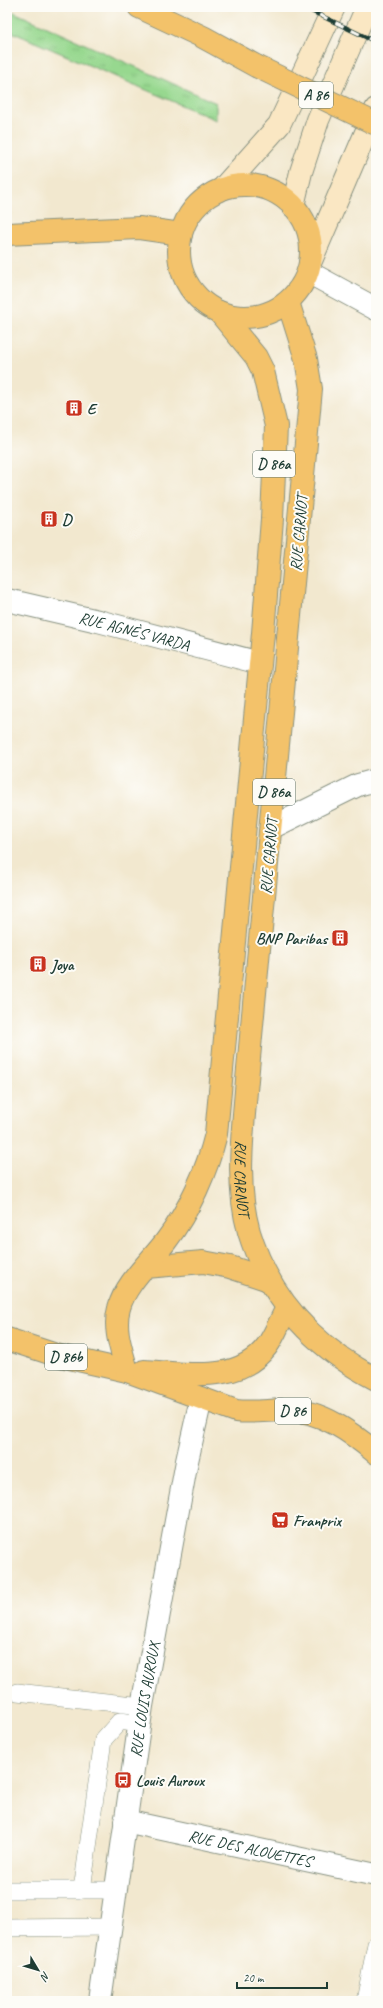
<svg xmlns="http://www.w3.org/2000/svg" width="383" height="2008" font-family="Caveat,sans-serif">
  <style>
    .grass { fill: url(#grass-tufts); stroke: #5b8a62 }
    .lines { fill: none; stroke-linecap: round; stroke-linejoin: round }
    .service-casing { stroke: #889282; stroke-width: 18 }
    .minor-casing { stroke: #889282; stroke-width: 24 }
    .tertiary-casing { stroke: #889282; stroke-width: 24 }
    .secondary-casing { stroke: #889282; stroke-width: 24 }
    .primary-casing { stroke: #889282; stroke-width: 24 }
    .motorway-casing { stroke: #889282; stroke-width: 24 }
    .service { stroke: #fff; stroke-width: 17 }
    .minor { stroke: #fff; stroke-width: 22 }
    .tertiary { stroke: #fff; stroke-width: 22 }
    .secondary { stroke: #fae7c3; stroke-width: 22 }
    .primary { stroke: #f3c26a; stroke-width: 22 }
    .motorway { stroke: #f3c26a; stroke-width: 22 }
    .rail-casing { stroke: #1f3d34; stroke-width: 4.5 }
    .rail { stroke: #fdfcf7; stroke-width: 3; stroke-dasharray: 9; stroke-linecap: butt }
    .motorway-bridge-casing { stroke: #889282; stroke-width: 24; stroke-linecap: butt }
    .motorway-bridge { stroke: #f3c26a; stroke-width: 22 }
    .labels { text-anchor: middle; stroke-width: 4; stroke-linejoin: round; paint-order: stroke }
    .shield { fill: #fdfcf7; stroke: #62766e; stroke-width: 1 }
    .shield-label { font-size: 15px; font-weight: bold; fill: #1f3d34 }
    .poi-label { font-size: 16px; font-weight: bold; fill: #1f3d34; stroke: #fdfcf7; text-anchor: start }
    .street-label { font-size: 16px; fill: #1f3d34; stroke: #fdfcf7 }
  </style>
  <defs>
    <pattern id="grass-tufts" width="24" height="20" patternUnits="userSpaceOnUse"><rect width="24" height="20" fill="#97d88f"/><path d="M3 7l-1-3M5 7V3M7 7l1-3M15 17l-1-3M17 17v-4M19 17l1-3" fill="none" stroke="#82ba7c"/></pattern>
  </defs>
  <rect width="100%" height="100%" fill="#fdfcf7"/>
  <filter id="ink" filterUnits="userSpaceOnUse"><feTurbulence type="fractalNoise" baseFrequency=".025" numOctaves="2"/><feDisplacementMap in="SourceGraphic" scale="8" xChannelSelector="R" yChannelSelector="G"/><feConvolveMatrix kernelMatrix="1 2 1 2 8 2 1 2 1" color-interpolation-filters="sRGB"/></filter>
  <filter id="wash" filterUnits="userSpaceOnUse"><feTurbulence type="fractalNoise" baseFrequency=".012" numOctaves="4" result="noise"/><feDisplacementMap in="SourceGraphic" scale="16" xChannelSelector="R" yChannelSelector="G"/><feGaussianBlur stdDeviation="0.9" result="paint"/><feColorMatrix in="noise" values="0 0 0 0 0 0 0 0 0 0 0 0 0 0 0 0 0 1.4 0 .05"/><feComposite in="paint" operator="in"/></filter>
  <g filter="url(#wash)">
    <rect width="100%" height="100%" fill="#f2e8cf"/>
    <path class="grass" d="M 7,9 L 216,103 L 216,120 L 7,30 Z"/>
  </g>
  <g filter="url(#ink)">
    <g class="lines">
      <g class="service-casing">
        <g id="service">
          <path d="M 17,1692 L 142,1706"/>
          <path d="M 7,1890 L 116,1890"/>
          <path d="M 82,1890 L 103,1740 L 120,1721 L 140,1724"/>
          <path d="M 7,1928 L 111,1927"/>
          <path d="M 365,2001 L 376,1944"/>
        </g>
      </g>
      <g class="minor-casing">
        <g id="minor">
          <path d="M 308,272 L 376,309"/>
          <path id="s1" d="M 7,600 L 98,621 L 260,663"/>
          <path d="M 271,828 L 358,785 L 376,780"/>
          <path id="s2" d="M 125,1821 L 376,1875"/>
        </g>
      </g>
      <g class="tertiary-casing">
        <g id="tertiary">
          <path id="s3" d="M 100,2001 L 142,1706 L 187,1461 L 201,1399"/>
        </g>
      </g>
      <g class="secondary-casing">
        <g id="secondary">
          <path d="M 222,189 L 279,125 L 334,7"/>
          <path d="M 293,206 L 301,172 L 318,120 L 367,7"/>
          <path d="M 310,263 L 376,109"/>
        </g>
      </g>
      <g class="primary-casing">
        <g id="primary">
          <circle cx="245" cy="251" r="66"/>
          <path d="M 7,234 L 139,228 L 181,234"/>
          <path id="s4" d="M 288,302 L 306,359 L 311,389 C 293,580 276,770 258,960 C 254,1004 250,1048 246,1091 C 242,1139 236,1186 249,1232 C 270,1300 314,1347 376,1379"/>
          <path d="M 146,1267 L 203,1262 L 230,1267 L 269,1280"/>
          <path d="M 7,1339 L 56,1355 L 127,1371 L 236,1411 C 253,1413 270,1410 288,1410 C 321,1410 352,1433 376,1453"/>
          <path d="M 127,1371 C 122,1351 113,1329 119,1308 C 125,1284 151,1261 166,1241 C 189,1211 207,1171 216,1134 L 263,633 L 272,519 L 276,426 L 263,371 L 256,357 L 219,312"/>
          <path d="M 144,1371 C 186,1373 238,1385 267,1346 C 275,1335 280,1320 287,1308"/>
        </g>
      </g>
      <g class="motorway-casing">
        <path id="motorway" d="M 139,7 L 203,37 L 256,66"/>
      </g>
      <use href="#service" class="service"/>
      <use href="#minor" class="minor"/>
      <use href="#tertiary" class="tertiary"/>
      <use href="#secondary" class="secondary"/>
      <use href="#primary" class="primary"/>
      <use href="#motorway" class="motorway"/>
      <g class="rail-casing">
        <g id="rail">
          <path d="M 303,7 L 376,42"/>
          <path d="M 373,7 L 376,8"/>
        </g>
      </g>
      <use href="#rail" class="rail"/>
      <g class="motorway-bridge-casing">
        <path id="motorway-bridge" d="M 256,66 L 376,124"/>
      </g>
      <use href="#motorway-bridge" class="motorway-bridge"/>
    </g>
  </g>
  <defs>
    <g id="building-square" transform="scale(0.9)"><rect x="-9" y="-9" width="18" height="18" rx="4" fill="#c8321e" stroke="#fdfcf7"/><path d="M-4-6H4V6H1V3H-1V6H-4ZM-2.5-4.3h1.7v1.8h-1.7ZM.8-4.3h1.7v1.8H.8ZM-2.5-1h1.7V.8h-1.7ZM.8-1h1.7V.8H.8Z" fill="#fff"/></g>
    <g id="supermarket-square" transform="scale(0.9)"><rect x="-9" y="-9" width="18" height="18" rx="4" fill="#c8321e" stroke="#fdfcf7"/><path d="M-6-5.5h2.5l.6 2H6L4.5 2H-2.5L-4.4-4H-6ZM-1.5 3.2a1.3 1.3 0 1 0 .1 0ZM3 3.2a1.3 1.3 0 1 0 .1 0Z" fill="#fff"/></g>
    <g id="bus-square" transform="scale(0.9)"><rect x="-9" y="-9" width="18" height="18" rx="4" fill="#c8321e" stroke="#fdfcf7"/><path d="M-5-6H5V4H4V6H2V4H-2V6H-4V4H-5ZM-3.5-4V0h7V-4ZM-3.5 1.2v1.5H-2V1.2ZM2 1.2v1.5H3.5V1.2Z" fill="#fff"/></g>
  </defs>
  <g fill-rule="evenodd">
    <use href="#building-square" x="74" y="408"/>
    <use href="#building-square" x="49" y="519"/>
    <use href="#building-square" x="340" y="938"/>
    <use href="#building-square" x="38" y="964"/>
    <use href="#supermarket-square" x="280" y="1520"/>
    <use href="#bus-square" x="123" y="1780"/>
  </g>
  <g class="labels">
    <g class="shield">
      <rect x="299" y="82" width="34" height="26" rx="3"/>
      <rect x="253" y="451" width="42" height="26" rx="3"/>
      <rect x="253" y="779" width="42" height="26" rx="3"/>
      <rect x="45" y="1344" width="42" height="26" rx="3"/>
      <rect x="275" y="1398" width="36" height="26" rx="3"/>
    </g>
    <g class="shield-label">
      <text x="316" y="100">A 86</text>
      <text x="274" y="469">D 86a</text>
      <text x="274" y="797">D 86a</text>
      <text x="66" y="1362">D 86b</text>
      <text x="293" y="1416">D 86</text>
    </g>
    <g class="poi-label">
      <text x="87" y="414">E</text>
      <text x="62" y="525">D</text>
      <text x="327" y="944" text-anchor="end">BNP Paribas</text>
      <text x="51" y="970">Joya</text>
      <text x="293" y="1526">Franprix</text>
      <text x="136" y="1786">Louis Auroux</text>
    </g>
    <g class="street-label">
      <text transform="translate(298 533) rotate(-85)" y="6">RUE CARNOT</text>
      <text dy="6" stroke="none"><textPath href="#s1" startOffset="131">RUE AGNÈS VARDA</textPath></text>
      <text transform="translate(268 856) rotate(-85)" y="6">RUE CARNOT</text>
      <text dy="6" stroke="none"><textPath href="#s4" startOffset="883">RUE CARNOT</textPath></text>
      <text dy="6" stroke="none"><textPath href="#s3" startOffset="305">RUE LOUIS AUROUX</textPath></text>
      <text dy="6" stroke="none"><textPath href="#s2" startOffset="128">RUE DES ALOUETTES</textPath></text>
    </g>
  </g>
  <rect width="383" height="2008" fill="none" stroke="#fdfcf7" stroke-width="24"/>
  <g transform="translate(38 1970) rotate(128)" stroke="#fdfcf7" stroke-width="3" paint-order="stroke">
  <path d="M0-3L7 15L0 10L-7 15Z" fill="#1f3d34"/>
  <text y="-6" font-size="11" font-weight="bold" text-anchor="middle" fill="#1f3d34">N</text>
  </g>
  <path d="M237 1982v6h90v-6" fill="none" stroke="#1f3d34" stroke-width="2"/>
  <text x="243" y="1982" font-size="12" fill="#1f3d34" stroke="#fdfcf7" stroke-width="3" paint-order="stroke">20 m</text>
</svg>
